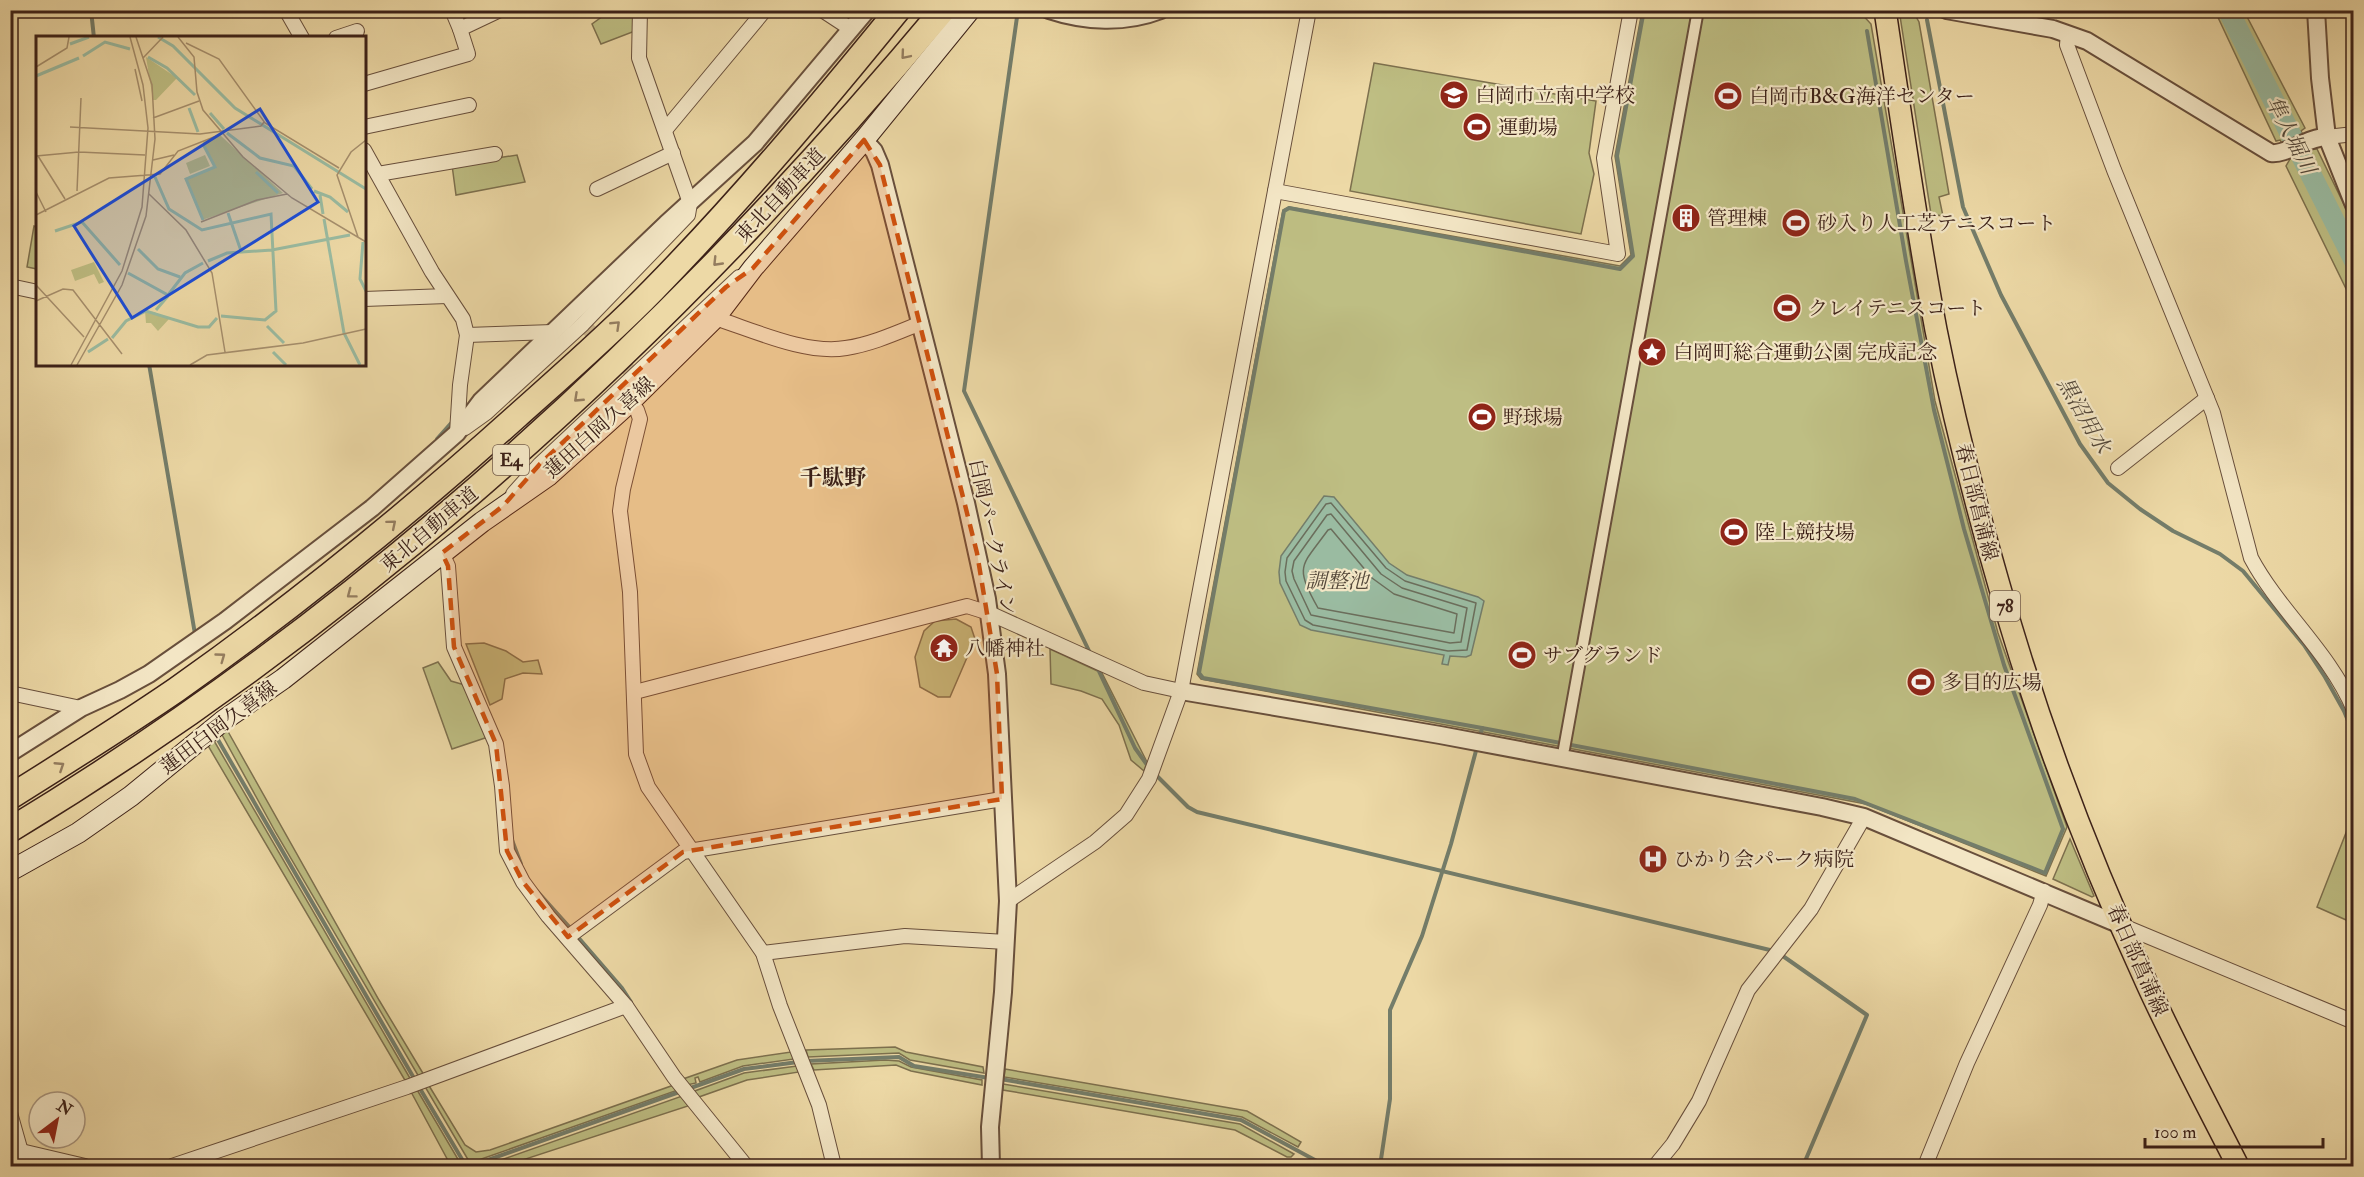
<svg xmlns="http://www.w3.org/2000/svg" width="2364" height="1177" font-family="'IM FELL Double Pica','Noto Serif JP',serif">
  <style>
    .green { fill: #bebe83; stroke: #7d704e; stroke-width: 1.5 }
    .water { fill: #9abba1; stroke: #747d6a; stroke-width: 1.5 }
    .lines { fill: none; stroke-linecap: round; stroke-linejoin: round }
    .shore { stroke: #6b6e5c; stroke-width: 1.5 }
    .stream { stroke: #747d6a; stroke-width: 4 }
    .river { stroke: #9abba1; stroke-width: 21 }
    .minor-tunnel { stroke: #cab48a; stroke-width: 14; stroke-dasharray: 14 7; stroke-linecap: butt }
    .pedestrian-casing { stroke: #684f3c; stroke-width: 14 }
    .minor-casing { stroke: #684f3c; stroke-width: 16 }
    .tertiary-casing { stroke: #684f3c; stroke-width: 20 }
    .secondary-casing { stroke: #3c2118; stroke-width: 22 }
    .primary-casing { stroke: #3c2118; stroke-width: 24 }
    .motorway-casing { stroke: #3c2118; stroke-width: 27 }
    .pedestrian { stroke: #f3e6c5; stroke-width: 10 }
    .minor { stroke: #f3e6c5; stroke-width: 14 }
    .tertiary { stroke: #f3e6c5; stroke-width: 16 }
    .secondary { stroke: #f3e6c5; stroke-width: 20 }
    .primary { stroke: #edd9a6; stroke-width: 21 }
    .motorway { stroke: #edd9a6; stroke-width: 24 }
    .oneway { stroke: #947d5f }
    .marked { fill: #ce510e; fill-opacity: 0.2; stroke: #ce510e; stroke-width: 4.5; stroke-dasharray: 12 8; stroke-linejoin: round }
    .labels { text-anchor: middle; stroke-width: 4.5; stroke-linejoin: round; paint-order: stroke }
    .shield { fill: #f3e6c5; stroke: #735c4c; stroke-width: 1.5 }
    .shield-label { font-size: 18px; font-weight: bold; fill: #3c2118 }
    .poi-label { font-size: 20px; fill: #3c2118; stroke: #f3e6c5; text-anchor: start }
    .street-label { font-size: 20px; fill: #3c2118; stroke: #f3e6c5 }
    .water-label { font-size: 21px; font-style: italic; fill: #54483a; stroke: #f3e6c5 }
    .quarter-label { font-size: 22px; font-weight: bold; fill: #3c2118; stroke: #f3e6c5 }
    .inset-river { fill: none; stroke: #9abba1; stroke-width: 3 }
    .inset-road { fill: none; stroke: #a68f6d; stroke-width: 1.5 }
    .view { fill: #1d4ed8; fill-opacity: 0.15; stroke: #1d4ed8; stroke-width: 3 }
    .inset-edge { fill: none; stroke: #3c2118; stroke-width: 3 }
  </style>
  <rect width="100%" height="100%" fill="#edd9a6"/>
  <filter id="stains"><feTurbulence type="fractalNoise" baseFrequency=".00333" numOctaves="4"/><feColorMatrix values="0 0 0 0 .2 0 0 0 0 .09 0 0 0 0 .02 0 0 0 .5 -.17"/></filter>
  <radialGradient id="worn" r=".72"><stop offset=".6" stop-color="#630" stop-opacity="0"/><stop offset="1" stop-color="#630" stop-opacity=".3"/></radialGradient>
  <g class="green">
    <path d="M 1858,10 L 1871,24 L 1935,401 L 1998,633 L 2067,827 L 2046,876 L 1866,804 L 1201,679 L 1197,674 L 1283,210 L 1289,207 L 1620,266 L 1631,255 L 1615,156 L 1642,11 Z"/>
    <path d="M 610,11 L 624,11 L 635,14 L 635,31 L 601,44 L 592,24 Z"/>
    <path d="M 2215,11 L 2222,11 L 2296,157 L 2353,279 L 2353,303 L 2286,166 L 2290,159 L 2280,140 L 2276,141 Z"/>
    <path d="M 2236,11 L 2244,11 L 2305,128 L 2301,131 L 2311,149 L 2317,149 L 2353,223 L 2353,246 Z"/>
    <path d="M 1905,14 L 1915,15 L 1919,22 L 1949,194 L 1939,197 L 1943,216 L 1931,214 L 1900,16 Z"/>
    <path d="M 1374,63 L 1596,101 L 1589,153 L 1594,174 L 1581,234 L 1350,191 Z"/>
    <path d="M 517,155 L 525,182 L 456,195 L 452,165 Z"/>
    <path d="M 34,226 L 37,227 L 37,269 L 27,267 Z"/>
    <path d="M 956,619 L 971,627 L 975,639 L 950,697 L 938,697 L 920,687 L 915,657 L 924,631 L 935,621 Z"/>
    <path d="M 484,643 L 506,651 L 523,662 L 538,660 L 542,674 L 523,673 L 505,679 L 502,699 L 490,705 L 466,644 Z"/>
    <path d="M 1050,649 L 1102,673 L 1147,762 L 1144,771 L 1131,760 L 1119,725 L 1102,699 L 1081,691 L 1051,684 Z"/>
    <path d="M 438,662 L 451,681 L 465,685 L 488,737 L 452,749 L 423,668 Z"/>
    <path d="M 226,728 L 379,1000 L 424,1075 L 419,1077 L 276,833 L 221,733 Z"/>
    <path d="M 213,739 L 411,1080 L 406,1082 L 207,744 Z"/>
    <path d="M 2351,820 L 2354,821 L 2353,923 L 2317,907 Z"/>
    <path d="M 2070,839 L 2094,896 L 2092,897 L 2053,879 Z"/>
    <path d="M 895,1047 L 906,1052 L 983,1067 L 984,1073 L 910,1060 L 899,1053 L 808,1057 L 806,1050 Z"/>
    <path d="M 791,1052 L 794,1059 L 743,1066 L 700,1082 L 698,1077 L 695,1078 L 696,1083 L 687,1085 L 683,1079 L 737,1060 Z"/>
    <path d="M 885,1060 L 899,1061 L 911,1067 L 982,1080 L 982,1085 L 911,1071 L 896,1065 L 814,1070 L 811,1064 Z"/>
    <path d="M 797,1066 L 799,1072 L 747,1080 L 696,1098 L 692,1092 L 744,1073 Z"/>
    <path d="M 1005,1069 L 1247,1111 L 1301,1142 L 1298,1147 L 1242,1117 L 1004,1077 Z"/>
    <path d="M 428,1084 L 465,1145 L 476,1152 L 490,1150 L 674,1085 L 678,1090 L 470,1163 L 424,1085 Z"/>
    <path d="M 1003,1084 L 1240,1124 L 1294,1154 L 1291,1157 L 1287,1157 L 1235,1130 L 1003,1090 Z"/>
    <path d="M 416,1088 L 462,1166 L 451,1166 L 410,1090 Z"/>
    <path d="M 682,1096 L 691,1105 L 504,1166 L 484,1166 Z"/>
  </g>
  <path class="water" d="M 1324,496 L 1334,497 L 1389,563 L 1407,575 L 1478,597 L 1484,601 L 1471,655 L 1466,657 L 1450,656 L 1448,665 L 1442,664 L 1444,655 L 1311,630 L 1300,625 L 1280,583 L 1279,572 L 1281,556 Z"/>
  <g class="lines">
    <g class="shore">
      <path d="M 1331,503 L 1386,568 L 1405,581 L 1476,603 L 1467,650 L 1448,651 L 1313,625 L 1305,620 L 1286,581 L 1285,572 L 1287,558 L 1326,504 Z"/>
      <path d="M 1331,514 L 1381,574 L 1402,588 L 1467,608 L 1461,642 L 1450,643 L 1311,615 L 1294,579 L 1292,571 L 1294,561 L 1327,515 Z"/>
      <path d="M 1331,529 L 1372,578 L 1394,594 L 1457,614 L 1454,633 L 1318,608 C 1294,565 1301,567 1328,530 Z"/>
    </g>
    <g class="stream">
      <path d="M 91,10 L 94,38"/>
      <path d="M 1018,10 L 964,391 L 1091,655"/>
      <path d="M 1927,20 L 1963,207 L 2001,295 L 2080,444 L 2108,483 L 2140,509 L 2173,531 L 2220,554 L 2243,571 L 2304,645 L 2325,677 L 2344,711 L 2354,735"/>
      <path d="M 149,364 L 195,634"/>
      <path d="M 437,439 L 453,421"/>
      <path d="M 1097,667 L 1135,748 L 1150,769"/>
      <path d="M 1482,728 L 1855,799 L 2045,873 L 2063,829 L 2004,665 L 1964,529 L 1934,410 L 1906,261 L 1867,31"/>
      <path d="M 1480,737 L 1482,728 L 1203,678 L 1199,673 L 1284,211 L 1289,208 L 1620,269 L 1633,256 L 1617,156 L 1644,10"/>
      <path d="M 217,738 L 415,1080"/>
      <path d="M 1155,774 L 1188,807 L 1197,812 L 1774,951"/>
      <path d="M 512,840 L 521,864"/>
      <path d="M 537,891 L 572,930"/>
      <path d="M 577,936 L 622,988 L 631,1002"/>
      <path d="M 1780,954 L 1867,1015 L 1803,1166"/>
      <path d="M 806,1061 L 899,1057 L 914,1066 L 989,1078"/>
      <path d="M 1000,1079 L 1241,1120 L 1326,1166"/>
      <path d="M 419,1087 L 466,1166"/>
      <path d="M 471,1166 L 744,1069 L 798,1062"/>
      <path d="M 1380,1166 L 1390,1099 L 1390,1010 L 1422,936 L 1451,844 L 1477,747"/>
    </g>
    <path class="river" d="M 2228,10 L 2354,260"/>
    <path class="minor-tunnel" d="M 583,324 L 635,376"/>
    <g class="pedestrian-casing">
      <path id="pedestrian" d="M 1564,749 L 1698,10"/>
    </g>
    <g class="minor-casing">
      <g id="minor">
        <path d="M 286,10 L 302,38"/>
        <path d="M 452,10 L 460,29"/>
        <path d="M 822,10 L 851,29"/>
        <path d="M 2068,34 L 2067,45 L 2114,170 L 2213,413 L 2251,558 C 2280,612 2329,651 2354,710"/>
        <path d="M 336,38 L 357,31"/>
        <path d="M 364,84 L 468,54 L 460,29 L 500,10"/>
        <path d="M 364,127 L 469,105"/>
        <path d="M 666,129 L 765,10"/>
        <path d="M 2327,137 L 2354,134"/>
        <path d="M 364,150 L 432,272 L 463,319 L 467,335 L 460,385 L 457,433"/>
        <path d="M 378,174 L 495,154"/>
        <path d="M 597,189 L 673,153"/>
        <path d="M 1275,191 L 1618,254 L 1604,158 L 1631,10"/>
        <path d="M 10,286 L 38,292"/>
        <path d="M 364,299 L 447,296"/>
        <path d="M 715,318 C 753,330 806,355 846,348 C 872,344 896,333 921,323"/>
        <path d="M 467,335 L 553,332"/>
        <path d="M 629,403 L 637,410 L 640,419 L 623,489 L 620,511 L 630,592 L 636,754 L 648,787 L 763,953 L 780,1006 L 819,1105 L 834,1166"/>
        <path d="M 465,428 L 486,413 L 583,324 L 688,215 L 690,203 L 639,58 L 640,10"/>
        <path d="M 2118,468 L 2207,398"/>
        <path d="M 513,494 L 540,464 L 739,277"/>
        <path d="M 442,553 L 448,566 L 454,647 L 496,744 L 502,786 L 507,851 L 523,882 L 548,916 L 626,1006 L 674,1077 L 746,1166"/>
        <path d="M 635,692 L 967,606 L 989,613 L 1144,683 L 1181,691"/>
        <path d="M 10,693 L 81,708"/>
        <path d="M 1008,901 L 1095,842 L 1126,815 L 1149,779 L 1181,691 L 1309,10"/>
        <path d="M 2123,926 L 2354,1022"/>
        <path d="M 568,937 L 683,852 L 1002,799"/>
        <path d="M 763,953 L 905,936 L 1006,942"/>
        <path d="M 10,1113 L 25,1166"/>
        <path d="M 21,1151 L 85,1166"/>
        <path d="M 172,1166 L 407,1087 L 626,1006"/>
        <path d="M 1655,1166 L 1673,1144 L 1699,1101 L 1748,990 L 1811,909 L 1864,817"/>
        <path d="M 1925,1166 L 1967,1063 L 2040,905 L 2044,891"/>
      </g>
    </g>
    <g class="tertiary-casing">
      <g id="tertiary">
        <path d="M 1049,10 C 1085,22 1125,24 1161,10"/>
        <path d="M 1946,10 L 2053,29 L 2087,41 L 2271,153 C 2287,155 2307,137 2327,137"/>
        <path d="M 2316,10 L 2320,78 L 2327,137 L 2354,205"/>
        <path d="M 864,140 L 874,151 L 880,165 L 966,503 L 987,599 L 997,674 L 1008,901 L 1003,992 L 990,1127 L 991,1166"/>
        <path d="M 1181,691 L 1440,735 L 1822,807 L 1864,817 L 2123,926"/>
        <path d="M 10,753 L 81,708 L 120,690 L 149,674 L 225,621 L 372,508 L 457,433 L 481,401 L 666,224 L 755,143 L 867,10"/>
      </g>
    </g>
    <g class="secondary-casing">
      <path id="secondary" d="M 10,871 L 78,833 L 131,796 L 224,720 L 283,679 L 482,522 L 548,476 L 629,403 L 715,318 L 753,268 L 864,140 L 970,10"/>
    </g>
    <g class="primary-casing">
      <path id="primary" d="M 1885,10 C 1901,117 1916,224 1936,330 C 1953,416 1975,502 1999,585 C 2037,721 2089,858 2148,986 C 2176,1047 2208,1107 2238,1166"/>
    </g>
    <g class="motorway-casing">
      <g id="motorway">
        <path d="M 10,797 C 66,762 122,727 176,690 C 295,606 409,513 517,416 C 563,375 610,334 653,290 C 740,201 819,107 898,10"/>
        <path d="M 10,830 C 367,614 676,330 943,10"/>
      </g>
    </g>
    <use href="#pedestrian" class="pedestrian"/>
    <use href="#minor" class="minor"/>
    <use href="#tertiary" class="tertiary"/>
    <use href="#secondary" class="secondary"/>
    <use href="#primary" class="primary"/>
    <use href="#motorway" class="motorway"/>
  </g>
  <defs><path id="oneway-chevron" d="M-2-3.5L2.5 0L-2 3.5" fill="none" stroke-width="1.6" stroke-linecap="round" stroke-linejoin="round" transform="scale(1.5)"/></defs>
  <g class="oneway">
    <use href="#oneway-chevron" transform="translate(905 55) rotate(130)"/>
    <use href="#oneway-chevron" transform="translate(717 262) rotate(134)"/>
    <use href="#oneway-chevron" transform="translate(616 325) rotate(-44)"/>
    <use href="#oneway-chevron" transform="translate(578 398) rotate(137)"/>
    <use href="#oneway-chevron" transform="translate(392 524) rotate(-40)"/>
    <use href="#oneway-chevron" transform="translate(351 594) rotate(143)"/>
    <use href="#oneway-chevron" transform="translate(221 657) rotate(-36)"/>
    <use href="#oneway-chevron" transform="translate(60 766) rotate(-33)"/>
  </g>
  <path class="marked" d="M 864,140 L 880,165 L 977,553 L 997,674 L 1002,799 L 683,852 L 568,937 L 523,882 L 507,851 L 496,744 L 454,647 L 448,566 L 442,553 L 503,506 L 540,464 L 726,287 L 753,268 Z"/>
  <defs>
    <g id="school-disc" transform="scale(1.5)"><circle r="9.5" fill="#8f2418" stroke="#f3e6c5"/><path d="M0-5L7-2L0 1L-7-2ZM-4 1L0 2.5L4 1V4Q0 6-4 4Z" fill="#fff"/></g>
    <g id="stadium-disc" transform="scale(1.5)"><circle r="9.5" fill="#8f2418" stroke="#f3e6c5"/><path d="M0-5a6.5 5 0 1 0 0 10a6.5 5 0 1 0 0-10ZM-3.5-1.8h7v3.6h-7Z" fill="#fff"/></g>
    <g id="building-disc" transform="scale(1.5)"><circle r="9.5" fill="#8f2418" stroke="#f3e6c5"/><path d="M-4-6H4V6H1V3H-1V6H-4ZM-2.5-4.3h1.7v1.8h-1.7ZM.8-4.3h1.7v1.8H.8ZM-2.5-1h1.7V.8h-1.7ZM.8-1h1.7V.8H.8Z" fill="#fff"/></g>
    <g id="sight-disc" transform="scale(1.5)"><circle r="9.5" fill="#8f2418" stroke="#f3e6c5"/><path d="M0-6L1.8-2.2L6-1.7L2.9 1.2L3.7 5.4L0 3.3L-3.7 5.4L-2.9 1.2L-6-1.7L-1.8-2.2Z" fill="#fff"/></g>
    <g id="temple-disc" transform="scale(1.5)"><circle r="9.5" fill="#8f2418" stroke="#f3e6c5"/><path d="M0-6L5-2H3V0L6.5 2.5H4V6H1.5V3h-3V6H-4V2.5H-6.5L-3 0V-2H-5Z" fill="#fff"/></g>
    <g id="hospital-disc" transform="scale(1.5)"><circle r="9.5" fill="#8f2418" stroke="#f3e6c5"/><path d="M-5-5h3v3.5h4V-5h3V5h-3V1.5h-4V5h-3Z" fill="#fff"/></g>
  </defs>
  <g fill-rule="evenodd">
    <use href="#school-disc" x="1454" y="95"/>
    <use href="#stadium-disc" x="1728" y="96"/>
    <use href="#stadium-disc" x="1477" y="127"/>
    <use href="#building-disc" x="1686" y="218"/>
    <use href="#stadium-disc" x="1796" y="223"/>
    <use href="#stadium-disc" x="1787" y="308"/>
    <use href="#sight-disc" x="1652" y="352"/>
    <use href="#stadium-disc" x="1482" y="417"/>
    <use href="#stadium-disc" x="1734" y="532"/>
    <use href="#temple-disc" x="944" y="648"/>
    <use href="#stadium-disc" x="1522" y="655"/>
    <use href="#stadium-disc" x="1921" y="682"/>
    <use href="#hospital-disc" x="1653" y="859"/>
  </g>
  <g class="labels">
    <g class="shield">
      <rect x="493" y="445" width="36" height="30" rx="4.5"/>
      <rect x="1990" y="591" width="30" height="30" rx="4.5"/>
    </g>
    <g class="shield-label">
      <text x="511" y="466">E4</text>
      <text x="2005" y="612">78</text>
    </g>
    <g class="poi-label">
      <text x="1475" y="102">白岡市立南中学校</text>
      <text x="1749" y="103">白岡市B&amp;G海洋センター</text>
      <text x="1498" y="134">運動場</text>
      <text x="1707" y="225">管理棟</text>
      <text x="1817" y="230">砂入り人工芝テニスコート</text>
      <text x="1808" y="315">クレイテニスコート</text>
      <text x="1673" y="359">白岡町総合運動公園 完成記念</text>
      <text x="1503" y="424">野球場</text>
      <text x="1755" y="539">陸上競技場</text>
      <text x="965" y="655">八幡神社</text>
      <text x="1543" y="662">サブグランド</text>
      <text x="1942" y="689">多目的広場</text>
      <text x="1674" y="866">ひかり会パーク病院</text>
    </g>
    <g class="street-label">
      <text transform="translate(780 195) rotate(-47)" y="7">東北自動車道</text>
      <text transform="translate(599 427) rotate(-42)" y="7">蓮田白岡久喜線</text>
      <text transform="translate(1977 502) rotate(76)" y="7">春日部菖蒲線</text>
      <text transform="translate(429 529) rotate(-40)" y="7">東北自動車道</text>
      <text transform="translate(993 537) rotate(78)" y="7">白岡パークライン</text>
      <text transform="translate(218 727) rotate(-37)" y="7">蓮田白岡久喜線</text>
      <text transform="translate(2138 960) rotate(66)" y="7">春日部菖蒲線</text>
    </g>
    <g class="water-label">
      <text transform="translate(2291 135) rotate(63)" y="7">隼人堀川</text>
      <text transform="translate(2084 415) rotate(60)" y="7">黒沼用水</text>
      <text x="1337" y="588">調整池</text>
    </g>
    <g class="quarter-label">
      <text x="833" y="485">千駄野</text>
    </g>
  </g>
  <g transform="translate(36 36)">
    <rect width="330" height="330" fill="#edd9a6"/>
    <path d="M 110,21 L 141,42 L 120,64 L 117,64 ZM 184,99 L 247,157 L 166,184 L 150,143 L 179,131 L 167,106 ZM 169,119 L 174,130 L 154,138 L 150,127 ZM 58,226 L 68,246 L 63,248 L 58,238 L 39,245 L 35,234 ZM 109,275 L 118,276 L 133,283 L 122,295 L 115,287 L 110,287 Z" fill="#bebe83"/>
    <path class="inset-river" d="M 122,1 L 137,10 L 199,72 L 330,153M 34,8 L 53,1M 47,20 L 69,6 L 94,13M 112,21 L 131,32 L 159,59M 0,40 L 43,22M 153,72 L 162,96M 174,77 L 188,93M 191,97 L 224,122 L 258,130 L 276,153M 220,136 L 242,157M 119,141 L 133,173 L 166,194 L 235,178 L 240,275 L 229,284 L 185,280M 278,155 L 294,161 L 312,176M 284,159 L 287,178M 192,177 L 205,215M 288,183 L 308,297 L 324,329M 167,184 L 150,143 L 179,131 L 167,108M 19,195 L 46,186 L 84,229M 327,206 L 324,243 L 330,255M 102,213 L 122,233 L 144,241M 172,225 L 191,217 L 236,214 L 314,199M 92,237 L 132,259 L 149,237 L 167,227M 120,274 L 132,260M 231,290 L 248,307M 76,302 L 90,285 L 110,275 L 162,291 L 173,291 L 181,282M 52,316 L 72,303M 237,316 L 250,329"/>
    <path class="inset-road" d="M 142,1 L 158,21 L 161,56 L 167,74 L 207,121 L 256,162 L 330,206M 150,7 L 183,23 L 229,87 L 303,132M 107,22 L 127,1M 0,31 L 31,12 L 33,1M 99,33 L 106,65M 117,82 L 163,65M 34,91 L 164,98 L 225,90 L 228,86M 0,120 L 43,116 L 109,119M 2,120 L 29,163M 117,124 L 138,119M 41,155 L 45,62M 0,156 L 10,176M 113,158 L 150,194 L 176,237 L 189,316M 0,179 L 73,142 L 124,138 L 142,115 L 183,99M 165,186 L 221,164 L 251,158M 322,201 L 301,139 L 315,116 L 330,104M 0,249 L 48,301M 0,265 L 27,253 L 37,254 L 86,318M 35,329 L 86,235 L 106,171 L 112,92 L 107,49 L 94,1M 41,329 L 86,249 L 110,180 L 119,103 L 116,49 L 100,1M 154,329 L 171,319 L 267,307 L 330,293"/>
    <path class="view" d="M 224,73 L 282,166 L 96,282 L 38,190 Z"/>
    <rect width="330" height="330" class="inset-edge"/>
  </g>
  <rect width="2364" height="1177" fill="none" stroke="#edd9a6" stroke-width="36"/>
  <rect x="12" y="12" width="2340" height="1153" fill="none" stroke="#3c2118" stroke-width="3"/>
  <rect x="18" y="18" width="2328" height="1141" fill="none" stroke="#3c2118" stroke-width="1.5"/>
  <g transform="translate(57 1120) rotate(32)"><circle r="28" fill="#f3e6c5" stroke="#aa9780" stroke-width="1.5"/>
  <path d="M0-4.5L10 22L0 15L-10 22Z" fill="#8f2418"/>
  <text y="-9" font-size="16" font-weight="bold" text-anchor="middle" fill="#3c2118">N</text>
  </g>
  <path d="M2145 1138v9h178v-9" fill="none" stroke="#3c2118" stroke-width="3"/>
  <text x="2154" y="1138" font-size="18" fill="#3c2118" stroke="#f3e6c5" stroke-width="4.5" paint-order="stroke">100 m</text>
  <rect width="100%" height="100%" filter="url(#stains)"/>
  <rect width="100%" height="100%" fill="url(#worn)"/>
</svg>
